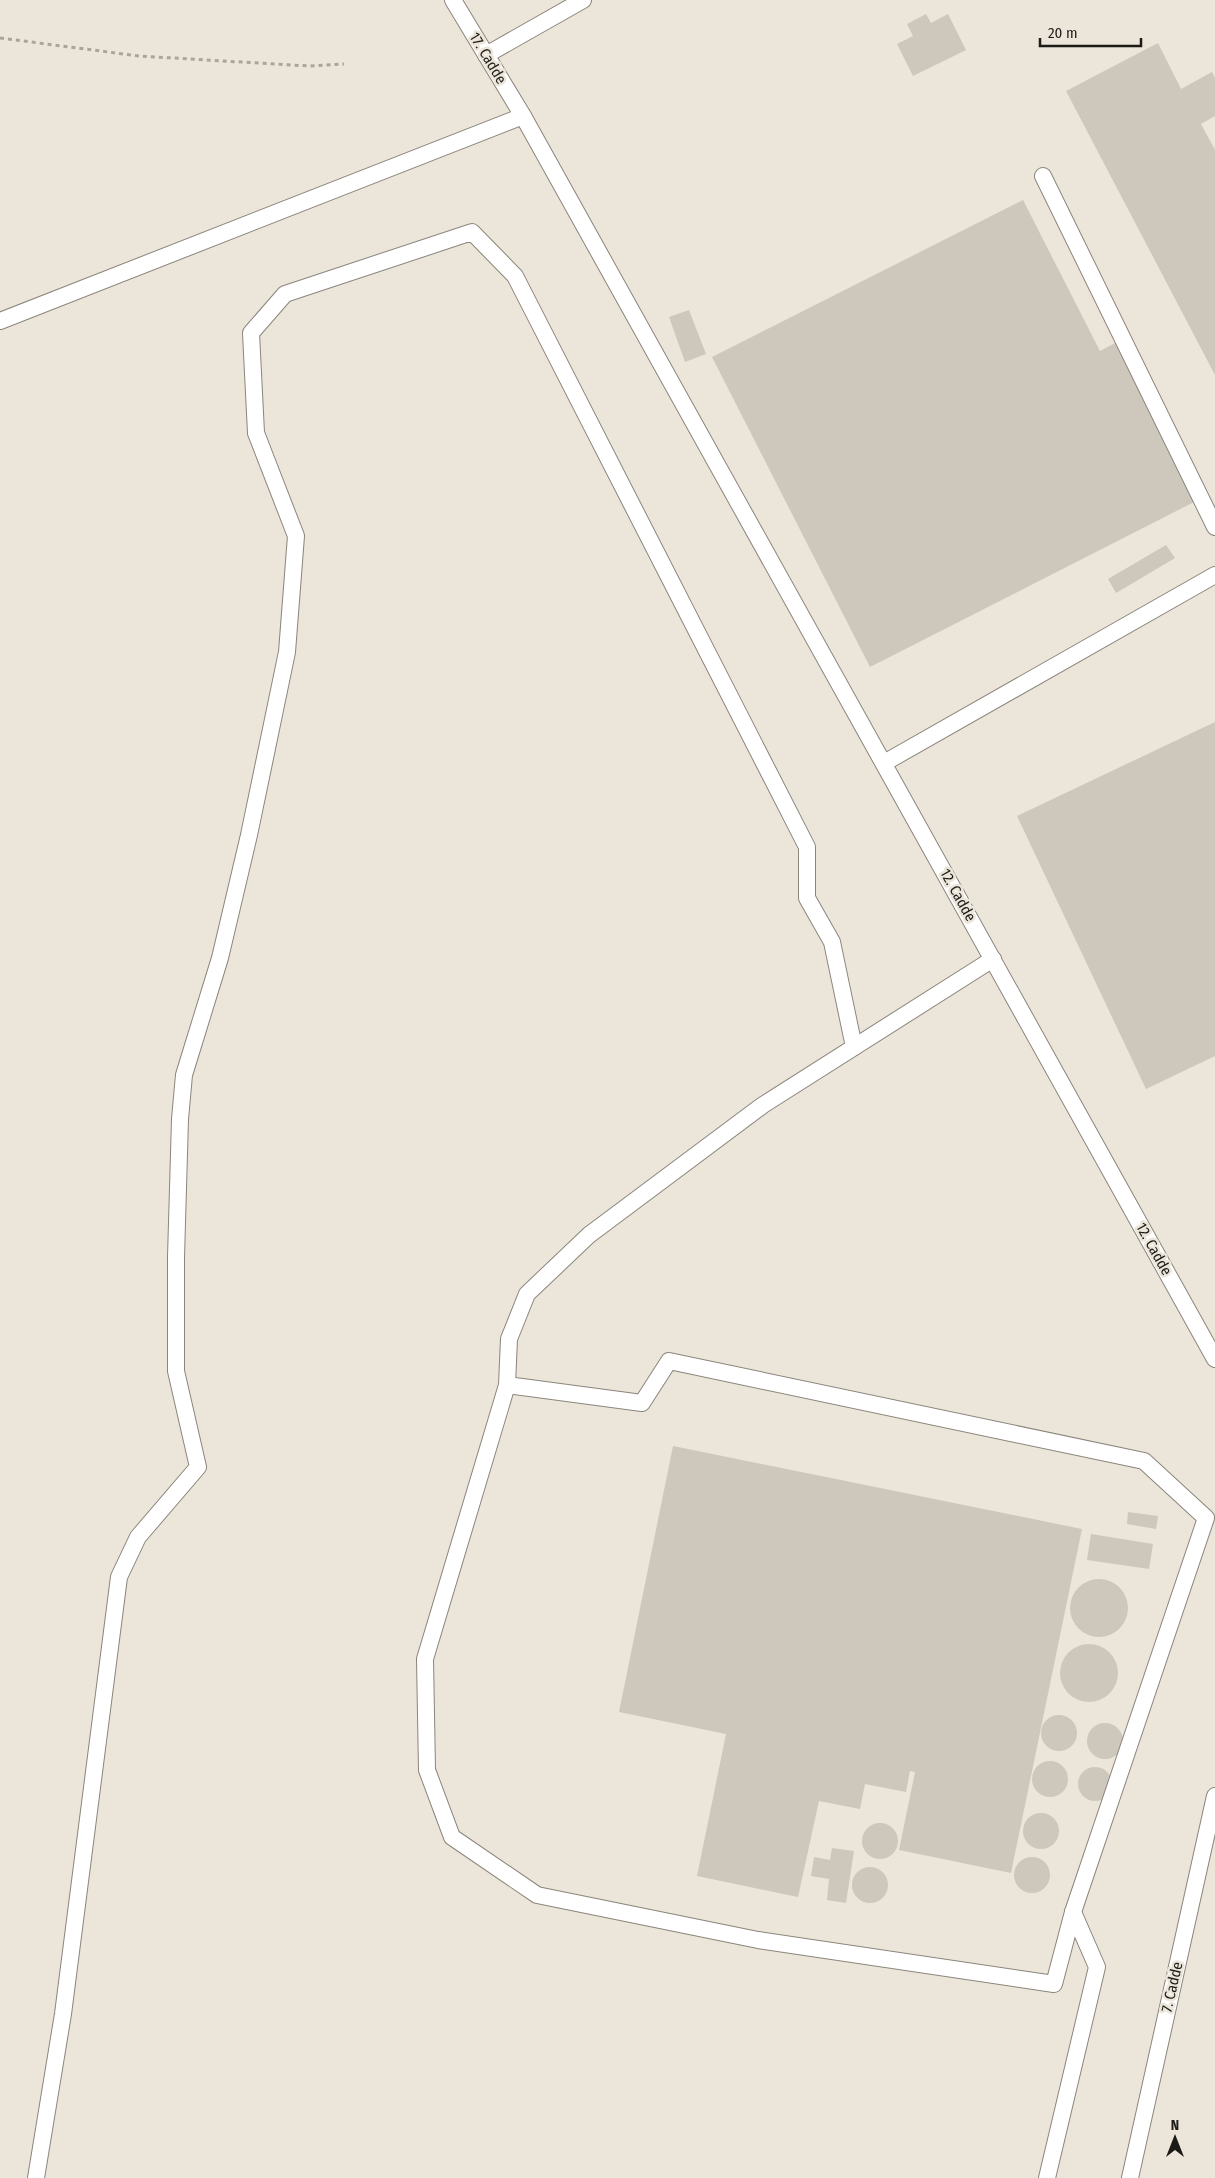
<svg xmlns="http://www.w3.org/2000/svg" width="1215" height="2178" font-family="'Fira Sans Condensed',sans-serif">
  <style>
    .building { fill: #cec7bc }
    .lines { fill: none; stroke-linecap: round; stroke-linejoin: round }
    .lane-casing { stroke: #8b857b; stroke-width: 18 }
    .path { stroke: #aaa59c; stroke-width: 3; stroke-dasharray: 4 4; stroke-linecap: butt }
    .lane { stroke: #fff; stroke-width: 16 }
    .labels { text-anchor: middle; stroke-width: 5; stroke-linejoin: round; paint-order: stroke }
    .street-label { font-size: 15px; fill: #1d1b17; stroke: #ece5da }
  </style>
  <rect width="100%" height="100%" fill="#ece5da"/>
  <g class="building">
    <path d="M 926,14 L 931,23 L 948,14 L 966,50 L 913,76 L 897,44 L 913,36 L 907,24 Z"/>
    <path d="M 1158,43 L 1181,89 L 1212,72 L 1215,78 L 1215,116 L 1201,124 L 1215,150 L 1215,375 L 1066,91 Z"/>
    <path d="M 1023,200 L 1100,351 L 1117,342 L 1198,500 L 870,667 L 712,357 Z"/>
    <path d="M 689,310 L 706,354 L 685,362 L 669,317 Z"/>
    <path d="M 1166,545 L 1175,558 L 1116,593 L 1108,579 Z"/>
    <path d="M 1215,722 L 1215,1056 L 1146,1089 L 1017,816 Z"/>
    <path d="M 673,1446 L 1082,1529 L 1011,1873 L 899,1850 L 915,1772 L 910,1771 L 906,1792 L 865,1784 L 860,1809 L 819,1801 L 798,1897 L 697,1876 L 726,1734 L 619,1712 Z"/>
    <path d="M 1128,1512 L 1158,1516 L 1156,1529 L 1127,1524 Z"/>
    <path d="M 1091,1534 L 1153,1544 L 1149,1569 L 1087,1560 Z"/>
    <circle cx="1099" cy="1608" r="29"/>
    <circle cx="1089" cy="1673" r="29"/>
    <circle cx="1059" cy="1733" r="18"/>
    <circle cx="1105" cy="1741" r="18"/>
    <circle cx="1050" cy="1779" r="18"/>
    <circle cx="1095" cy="1784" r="17"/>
    <circle cx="1041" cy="1831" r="18"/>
    <circle cx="880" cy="1841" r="18"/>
    <path d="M 832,1848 L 854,1851 L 846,1903 L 827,1900 L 829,1879 L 811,1876 L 814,1857 L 830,1860 Z"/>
    <circle cx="1032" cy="1875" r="18"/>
    <circle cx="870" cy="1885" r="18"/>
  </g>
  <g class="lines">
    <g class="lane-casing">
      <g id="lane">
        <path d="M 453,0 L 523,116 L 1215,1359"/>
        <path d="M 486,55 L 583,0"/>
        <path d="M 1043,176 L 1215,527"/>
        <path d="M 0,321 L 523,116"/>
        <path d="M 884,763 L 1215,575"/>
        <path d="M 507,1385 L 642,1403 L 669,1361 L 1144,1461 L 1206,1518 L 1073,1912 L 1054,1984 L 758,1940 L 537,1895 L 452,1837 L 427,1770 L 425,1659 L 507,1385 L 509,1339 L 527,1294 L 589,1235 L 763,1105 L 993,959"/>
        <path d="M 36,2178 L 63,2014 L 119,1577 L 138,1537 L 198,1467 L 176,1371 L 176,1257 L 180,1119 L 184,1075 L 220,958 L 249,835 L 287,652 L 296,536 L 256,433 L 251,333 L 285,294 L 472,232 L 515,276 L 807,847 L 807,898 L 832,942 L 854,1047"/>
        <path d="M 1047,2178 L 1097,1967 L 1073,1912"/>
        <path d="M 1130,2178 L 1215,1796"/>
      </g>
    </g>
    <path class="path" d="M 0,38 L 139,56 L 309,66 L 344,64"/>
    <use href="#lane" class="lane"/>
  </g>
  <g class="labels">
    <g class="street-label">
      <text transform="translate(488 58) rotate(59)" y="5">17. Cadde</text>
      <text transform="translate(958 895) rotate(61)" y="5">12. Cadde</text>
      <text transform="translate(1154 1249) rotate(61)" y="5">12. Cadde</text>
      <text transform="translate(1172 1987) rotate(-77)" y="5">7. Cadde</text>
    </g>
  </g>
  <g transform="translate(1175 2138)" stroke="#ece5da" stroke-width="4" paint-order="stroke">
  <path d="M0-4L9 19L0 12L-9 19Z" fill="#1d1b17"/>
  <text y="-8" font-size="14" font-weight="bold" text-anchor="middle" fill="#1d1b17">N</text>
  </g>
  <path d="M1040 38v8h101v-8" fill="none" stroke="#1d1b17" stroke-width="2.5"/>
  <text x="1048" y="38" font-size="15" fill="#1d1b17" stroke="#ece5da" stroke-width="4" paint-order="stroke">20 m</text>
</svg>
